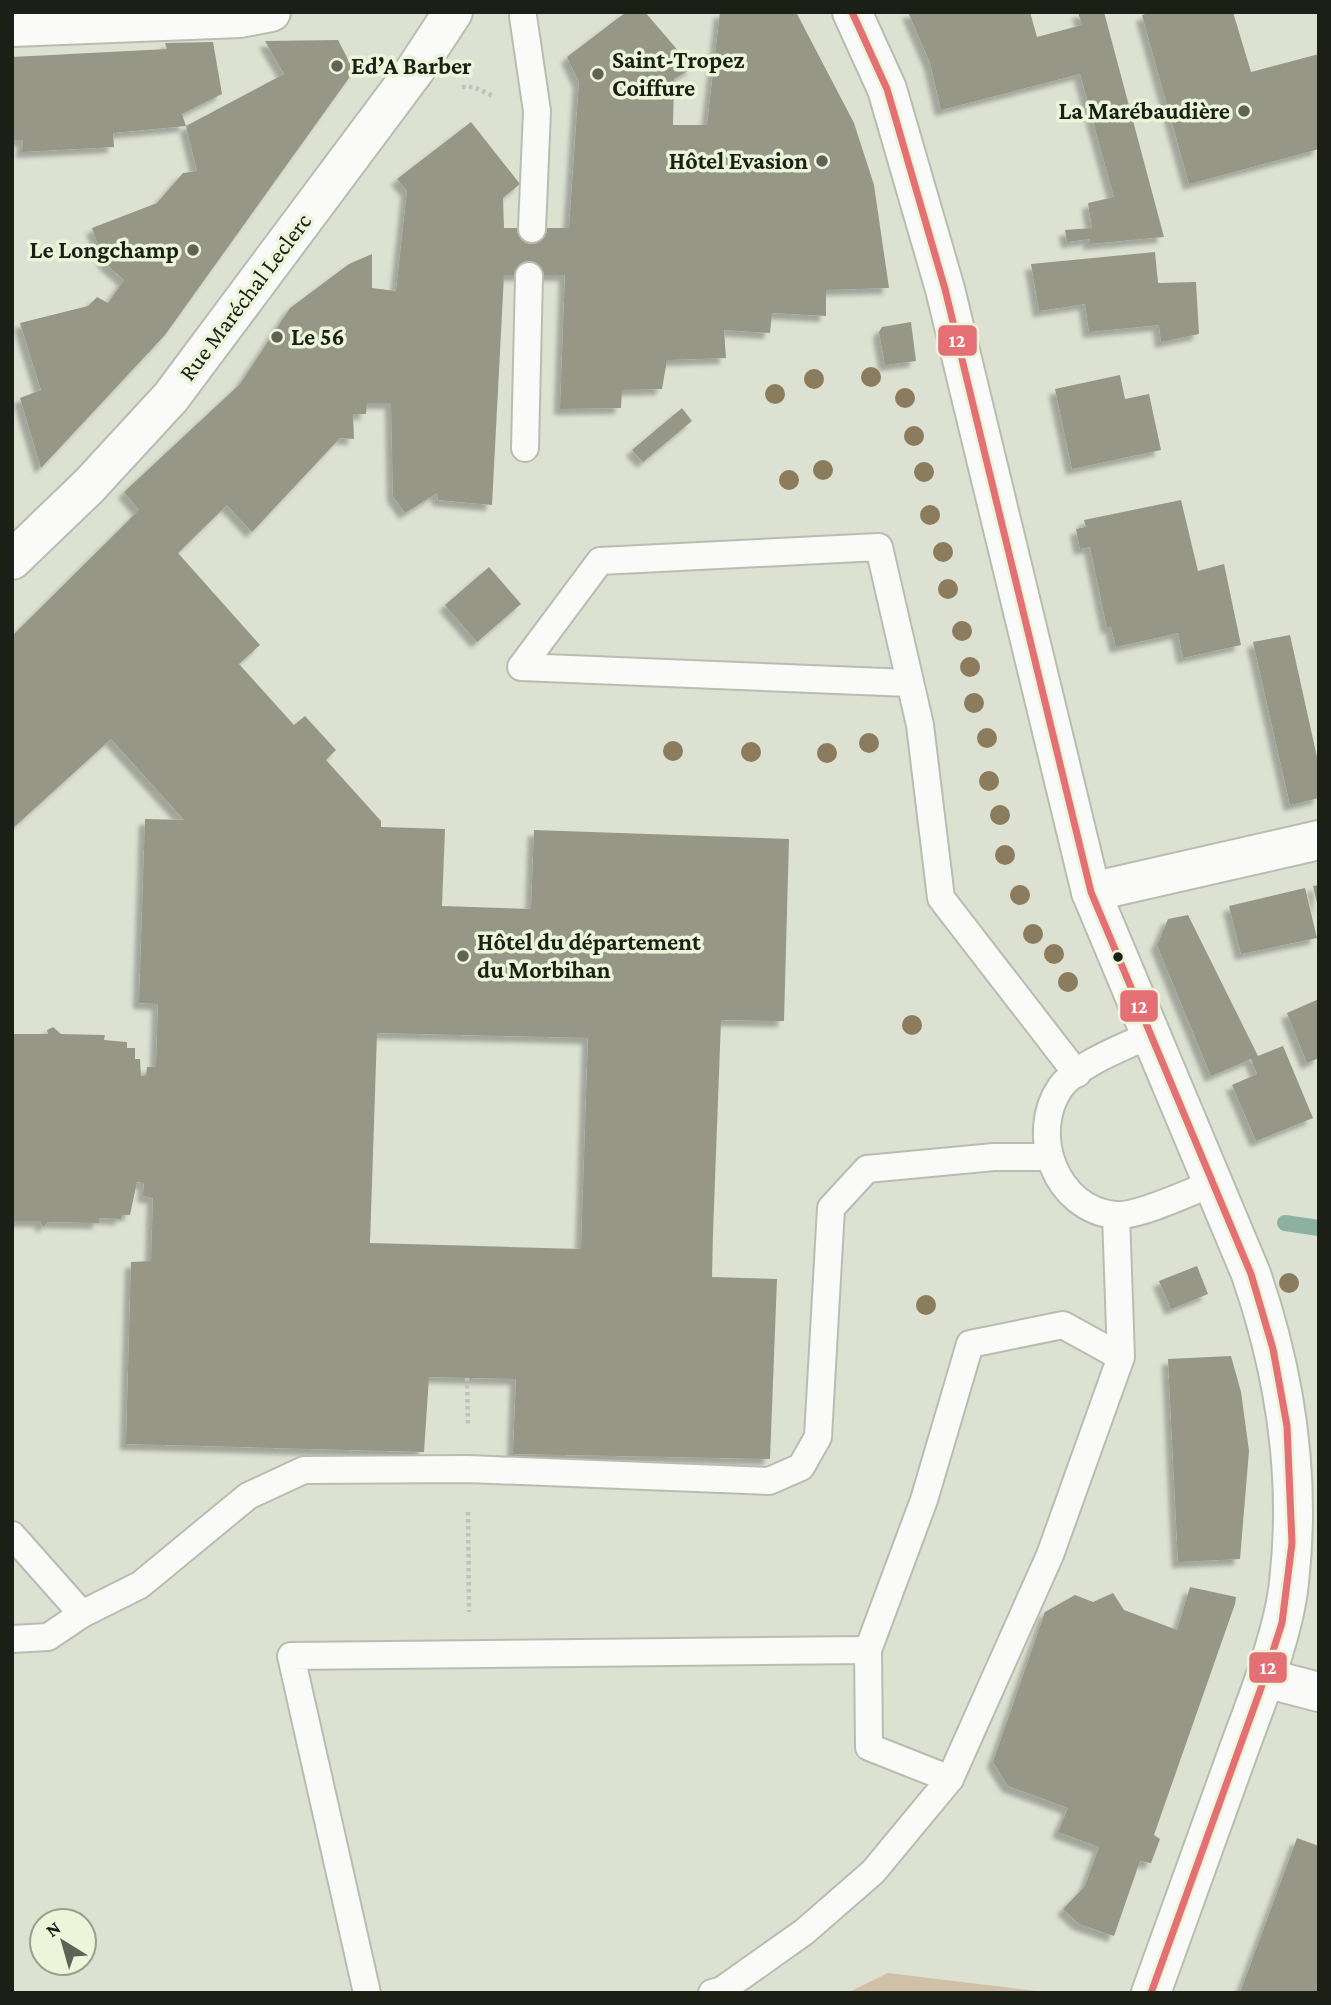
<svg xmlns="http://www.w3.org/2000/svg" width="1331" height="2005" font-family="'Crimson Pro',serif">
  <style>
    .forest { fill: #d0c0a7 }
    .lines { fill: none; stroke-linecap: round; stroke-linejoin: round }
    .stream { stroke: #8cb1a2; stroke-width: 16 }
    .building { fill: #979788; fill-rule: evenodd; filter: url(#shadow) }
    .service-casing { stroke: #b9bdb1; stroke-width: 30 }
    .minor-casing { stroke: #b9bdb1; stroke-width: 42 }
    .tertiary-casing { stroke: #b9bdb1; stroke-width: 42 }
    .path { stroke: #c1c2bd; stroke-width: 4.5; stroke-dasharray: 3.5 3.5; stroke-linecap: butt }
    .service { stroke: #fafaf8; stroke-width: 26 }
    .minor { stroke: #fafaf8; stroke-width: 38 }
    .tertiary { stroke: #fafaf8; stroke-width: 38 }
    .bus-1-casing { stroke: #ecf4d9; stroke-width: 12 }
    .bus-1 { stroke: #e46f75; stroke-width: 7 }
    .tree { fill: #8c7c5e }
    .poi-dot { fill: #5f6357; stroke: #ecf4d9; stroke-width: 2.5 }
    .bus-dot { fill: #1c1f15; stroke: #ecf4d9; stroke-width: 2.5 }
    .labels { text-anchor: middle; stroke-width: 7; stroke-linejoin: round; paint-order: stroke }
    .poi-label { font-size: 24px; font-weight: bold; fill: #1c1f15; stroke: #ecf4d9; text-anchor: start }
    .street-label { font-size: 24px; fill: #1c1f15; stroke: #ecf4d9 }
    .line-badge { stroke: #ecf4d9; stroke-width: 2.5 }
    .badge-label { font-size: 19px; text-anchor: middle; font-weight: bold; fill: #fff }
  </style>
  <defs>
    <filter id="shadow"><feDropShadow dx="-6" dy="6" stdDeviation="2" flood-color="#0004"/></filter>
  </defs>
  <rect width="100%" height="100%" fill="#dce1d2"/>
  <path class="forest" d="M 888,1973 L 1053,1993 L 847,1993 Z"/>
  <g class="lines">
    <path class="stream" d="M 1285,1223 L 1319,1228"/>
  </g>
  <g class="building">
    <path d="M 626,12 L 645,12 L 693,68 L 674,79 L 673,125 L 707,125 L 720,12 L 796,12 L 854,123 L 874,185 L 889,288 L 826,290 L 826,316 L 772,313 L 770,333 L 724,330 L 726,358 L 667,360 L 662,389 L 622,390 L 621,408 L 560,409 L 565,275 L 504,275 L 492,505 L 438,500 L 437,493 L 405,513 L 393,496 L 391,403 L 367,403 L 366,414 L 353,414 L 354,439 L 340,438 L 252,532 L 227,505 L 178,553 L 260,645 L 239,664 L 294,725 L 305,716 L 336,750 L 326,760 L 381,821 L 381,827 L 445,829 L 442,906 L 531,909 L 534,830 L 789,839 L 784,1021 L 721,1020 L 713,1233 L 712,1277 L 777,1279 L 770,1459 L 513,1454 L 516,1379 L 429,1377 L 424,1452 L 126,1444 L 131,1262 L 151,1261 L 153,1198 L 143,1196 L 144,1183 L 137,1182 L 130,1215 L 122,1215 L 121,1219 L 99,1218 L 99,1223 L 48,1222 L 43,1227 L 40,1221 L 12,1221 L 12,1034 L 48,1034 L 47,1030 L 53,1027 L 61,1034 L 105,1035 L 104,1040 L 127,1042 L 127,1048 L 135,1048 L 135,1059 L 140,1059 L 141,1076 L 146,1076 L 147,1067 L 156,1067 L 158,1004 L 139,1003 L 145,819 L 184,820 L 111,739 L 12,829 L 12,636 L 139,510 L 124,492 L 240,384 L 290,308 L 349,264 L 372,254 L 372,288 L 396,291 L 407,191 L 397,179 L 471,122 L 520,184 L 503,198 L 504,228 L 569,228 L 579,82 L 567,57 ZM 377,1033 L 588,1038 L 581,1249 L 370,1243 Z"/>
    <path d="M 908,12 L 1030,12 L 1037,37 L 1082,25 L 1078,12 L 1104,12 L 1164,237 L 1089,244 L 1090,239 L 1067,242 L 1065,230 L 1092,228 L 1088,203 L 1114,197 L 1080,74 L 941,110 L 930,63 Z"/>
    <path d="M 1153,12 L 1233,12 L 1251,72 L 1319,54 L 1319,149 L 1189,184 L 1142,15 Z"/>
    <path d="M 338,40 L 354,71 L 165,335 L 41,468 L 20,398 L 41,390 L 20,323 L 88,306 L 97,297 L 108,303 L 124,280 L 105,263 L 92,228 L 157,203 L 183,173 L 197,171 L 186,126 L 284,74 L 265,41 Z"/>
    <path d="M 213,42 L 222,94 L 182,114 L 186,126 L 113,133 L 114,147 L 22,152 L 23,140 L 12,140 L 12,57 L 167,49 L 165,43 Z"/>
    <path d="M 1155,252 L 1158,283 L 1196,282 L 1199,334 L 1161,342 L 1159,325 L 1089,332 L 1085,304 L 1039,311 L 1031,264 Z"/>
    <path d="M 911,322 L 916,361 L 885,365 L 879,332 L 882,327 Z"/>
    <path d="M 1120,375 L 1125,399 L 1149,394 L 1161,450 L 1072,469 L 1055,389 Z"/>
    <path d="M 682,408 L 692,421 L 643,462 L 632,450 Z"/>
    <path d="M 1181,500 L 1198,571 L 1224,564 L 1241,645 L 1183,658 L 1178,633 L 1116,647 L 1111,627 L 1107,628 L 1090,547 L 1080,549 L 1076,529 L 1086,527 L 1084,520 Z"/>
    <path d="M 489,567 L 521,604 L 477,642 L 445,605 Z"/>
    <path d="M 1290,635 L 1319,766 L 1319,798 L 1290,805 L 1253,642 Z"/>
    <path d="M 1319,885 L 1319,907 L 1318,907 L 1313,886 Z"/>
    <path d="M 1305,888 L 1317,938 L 1241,954 L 1229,906 Z"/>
    <path d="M 1188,915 L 1258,1056 L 1283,1046 L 1313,1118 L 1256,1141 L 1232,1085 L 1257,1074 L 1251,1059 L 1211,1076 L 1157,945 L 1168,919 Z"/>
    <path d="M 1319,999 L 1319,1058 L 1307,1063 L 1287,1013 Z"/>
    <path d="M 1197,1266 L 1208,1294 L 1171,1309 L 1159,1281 Z"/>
    <path d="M 1231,1356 L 1241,1392 L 1249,1451 L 1240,1559 L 1178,1562 L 1168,1359 Z"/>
    <path d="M 1190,1587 L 1236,1597 L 1235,1604 L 1154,1835 L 1160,1839 L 1151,1863 L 1140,1861 L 1114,1936 L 1079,1924 L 1063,1909 L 1085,1886 L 1099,1847 L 1058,1832 L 1068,1808 L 1008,1786 L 993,1762 L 1045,1612 L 1075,1595 L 1093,1602 L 1113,1593 L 1124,1610 L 1177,1630 Z"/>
    <path d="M 1297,1838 L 1319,1846 L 1319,1993 L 1240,1993 Z"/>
  </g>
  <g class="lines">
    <g class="service-casing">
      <g id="service">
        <path d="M 523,16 L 537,111 L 532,229"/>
        <path d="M 525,448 L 529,276"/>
        <path d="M 909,683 L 521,667 L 600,561 L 879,547 L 920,725 L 941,898 L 1077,1074"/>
        <path d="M 1152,1034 C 1126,1046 1077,1064 1060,1088 C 1029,1134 1055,1208 1114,1215 C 1136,1218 1193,1191 1215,1182"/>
        <path d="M 1116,1215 L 1121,1357 L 1050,1555 L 950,1779 L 869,1747 L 868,1650 L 924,1500 L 970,1344 L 1063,1325 L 1121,1357"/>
        <path d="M 12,1535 L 82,1614"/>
        <path d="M 12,1639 L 48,1637 L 82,1614 L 140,1585 L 248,1496 L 304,1470 L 468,1469 L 769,1481 L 801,1467 L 818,1437 L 831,1208 L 867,1169 L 994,1157 L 1049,1157"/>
        <path d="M 367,1993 L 291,1656 L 868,1650"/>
        <path d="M 712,1993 L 722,1990 L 804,1932 L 873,1872 L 950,1779"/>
      </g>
    </g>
    <g class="minor-casing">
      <g id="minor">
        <path d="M 12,27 L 240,18 L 271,12"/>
        <path d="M 1091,892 L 1319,840"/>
        <path d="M 1265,1678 L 1319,1692"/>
      </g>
    </g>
    <g class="tertiary-casing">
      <g id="tertiary">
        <path d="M 852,12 L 887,89 L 945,289 L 1091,892 L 1251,1274 C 1285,1373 1301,1478 1289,1582 C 1284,1633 1257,1700 1239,1749 C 1210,1830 1180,1911 1151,1993"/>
        <path d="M 12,560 L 89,486 L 171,397 L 415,70 L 453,12"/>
      </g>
    </g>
    <g class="path">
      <path d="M 462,87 L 474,87 L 493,96"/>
      <path d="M 467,1378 L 468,1426"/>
      <path d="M 468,1512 L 469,1612"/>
    </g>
    <use href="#service" class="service"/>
    <use href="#minor" class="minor"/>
    <use href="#tertiary" class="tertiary"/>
    <g class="bus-1-casing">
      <path id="bus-1" d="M 852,12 L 887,89 L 945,289 L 1091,892 L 1251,1274 L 1273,1349 L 1287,1426 L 1292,1543 L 1282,1623 L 1261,1688 L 1151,1993"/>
    </g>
    <use href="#bus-1" class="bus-1"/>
  </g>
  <g class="tree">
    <circle cx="871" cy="377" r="10"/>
    <circle cx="814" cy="379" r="10"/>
    <circle cx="775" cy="394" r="10"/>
    <circle cx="905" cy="398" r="10"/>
    <circle cx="914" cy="436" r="10"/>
    <circle cx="823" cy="470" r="10"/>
    <circle cx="924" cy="472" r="10"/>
    <circle cx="789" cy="480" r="10"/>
    <circle cx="930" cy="515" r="10"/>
    <circle cx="943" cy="552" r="10"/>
    <circle cx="948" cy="589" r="10"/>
    <circle cx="962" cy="631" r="10"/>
    <circle cx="970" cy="667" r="10"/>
    <circle cx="974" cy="703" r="10"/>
    <circle cx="987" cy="738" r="10"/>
    <circle cx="869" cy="743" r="10"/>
    <circle cx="673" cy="751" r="10"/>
    <circle cx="751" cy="752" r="10"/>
    <circle cx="827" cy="753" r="10"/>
    <circle cx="989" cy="781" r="10"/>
    <circle cx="1000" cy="815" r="10"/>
    <circle cx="1005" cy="855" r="10"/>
    <circle cx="1020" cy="895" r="10"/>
    <circle cx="1033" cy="934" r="10"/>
    <circle cx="1054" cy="954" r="10"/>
    <circle cx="1068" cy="982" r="10"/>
    <circle cx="912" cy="1025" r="10"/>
    <circle cx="1289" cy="1283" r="10"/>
    <circle cx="926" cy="1305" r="10"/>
  </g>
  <g class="poi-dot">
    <circle cx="337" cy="66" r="7"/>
    <circle cx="598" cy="74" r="7"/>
    <circle cx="1244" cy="111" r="7"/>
    <circle cx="822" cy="161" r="7"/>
    <circle cx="193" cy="250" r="7"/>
    <circle cx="277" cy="337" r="7"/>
    <circle cx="463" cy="956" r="7"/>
  </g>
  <circle class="bus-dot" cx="1118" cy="957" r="6"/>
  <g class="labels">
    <g class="poi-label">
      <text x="612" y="68">Saint-Tropez<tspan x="612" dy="28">Coiffure</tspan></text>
      <text x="351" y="74">Ed’A Barber</text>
      <text x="1230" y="119" text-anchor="end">La Marébaudière</text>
      <text x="808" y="169" text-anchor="end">Hôtel Evasion</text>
      <text x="179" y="258" text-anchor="end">Le Longchamp</text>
      <text x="291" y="345">Le 56</text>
      <text x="477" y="950">Hôtel du département<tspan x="477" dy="28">du Morbihan</tspan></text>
    </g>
    <g class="street-label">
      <text transform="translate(245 297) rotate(-53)" y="8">Rue Maréchal Leclerc</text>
    </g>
  </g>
  <g class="line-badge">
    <rect x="937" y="324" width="41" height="33" rx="7" fill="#e46f75"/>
    <rect x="1119" y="989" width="40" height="34" rx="7" fill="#e46f75"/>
    <rect x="1248" y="1651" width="40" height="33" rx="7" fill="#e46f75"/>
  </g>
  <g class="badge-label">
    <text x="957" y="347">12</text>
    <text x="1139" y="1013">12</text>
    <text x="1268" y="1674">12</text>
  </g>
  <rect width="1331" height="2005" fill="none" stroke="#1c1f15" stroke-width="28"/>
  <g transform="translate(63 1942) rotate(323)"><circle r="33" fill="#ecf4d9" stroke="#999f8b" stroke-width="2"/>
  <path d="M0-5L12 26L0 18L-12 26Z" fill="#5f6357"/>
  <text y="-10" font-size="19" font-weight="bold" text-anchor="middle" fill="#1c1f15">N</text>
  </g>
</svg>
